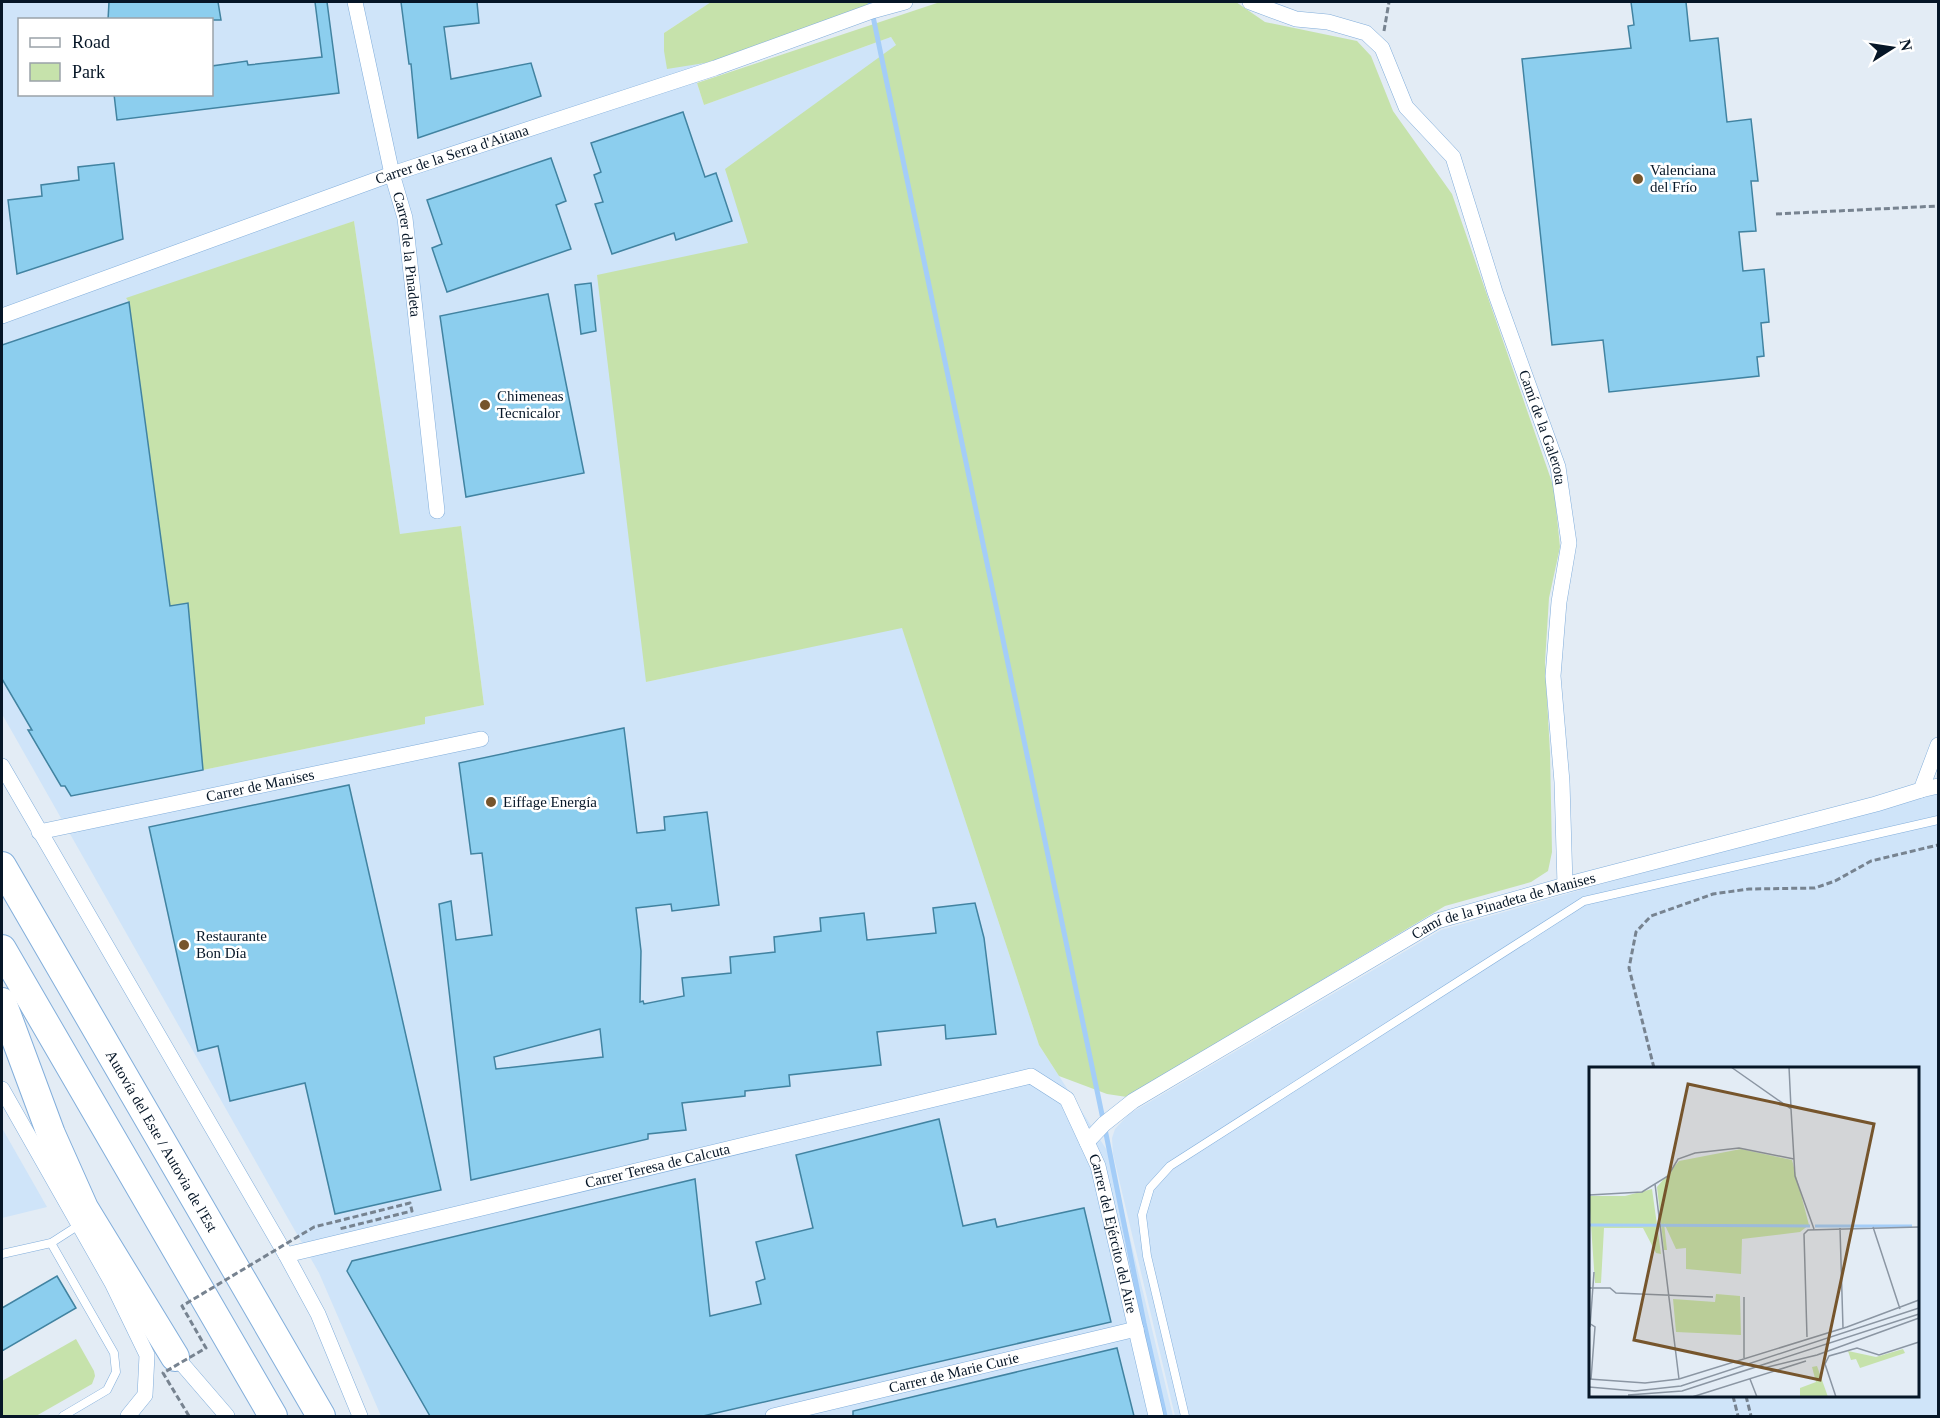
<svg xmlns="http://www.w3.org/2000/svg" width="1940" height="1418" font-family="Georgia,serif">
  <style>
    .built { fill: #cfe4f9; fill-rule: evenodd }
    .green { fill: #c6e2ab }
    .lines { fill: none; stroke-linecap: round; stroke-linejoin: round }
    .stream { stroke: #a4cdf8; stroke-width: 5 }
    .building { fill: #8cceee; stroke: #4183a1; stroke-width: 1.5; fill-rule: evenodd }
    .service-casing { stroke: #82aedb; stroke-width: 9 }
    .minor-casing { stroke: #82aedb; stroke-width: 16 }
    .motorway-casing { stroke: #82aedb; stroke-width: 30 }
    .path { stroke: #778390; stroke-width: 3; stroke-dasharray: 6 3; stroke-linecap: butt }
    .service { stroke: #fff; stroke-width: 8 }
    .minor { stroke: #fff; stroke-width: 15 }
    .motorway { stroke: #fff; stroke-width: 28 }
    .path-bridge { stroke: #778390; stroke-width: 3; stroke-dasharray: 6 3; stroke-linecap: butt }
    .poi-dot { fill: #76552c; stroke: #fff; stroke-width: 2 }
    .labels { text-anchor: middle; stroke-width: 5; stroke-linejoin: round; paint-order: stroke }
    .street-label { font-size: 15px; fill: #061627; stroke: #fff }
    .poi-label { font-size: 15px; fill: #061627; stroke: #fff; text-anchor: start }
    .inset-river { fill: none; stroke: #a4cdf8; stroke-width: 3 }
    .inset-road { fill: none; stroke: #8b96a3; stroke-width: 1.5 }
    .view { fill: #76552c; fill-opacity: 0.15; stroke: #76552c; stroke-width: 3 }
    .inset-edge { fill: none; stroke: #061627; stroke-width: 3 }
  </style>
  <rect width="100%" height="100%" fill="#e3ecf5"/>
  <g class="built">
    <path d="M 2,2 L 711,2 L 664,33 L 711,62 L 697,83 L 704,105 L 891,37 L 896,45 L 748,243 L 646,682 L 902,627 L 1039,1045 L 1110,1155 L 1173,1416 L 381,1416 L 319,1273 L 2,714 ZM 20,20 L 212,20 L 212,94 L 20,94 ZM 354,221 L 400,535 L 461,526 L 484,705 L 425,717 L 424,724 L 203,770 L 188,603 L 170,606 L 129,302 Z"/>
    <path d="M 1938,794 L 1938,1416 L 1175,1416 L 1113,1154 L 1112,1138 L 1115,1129 L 1129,1114 L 1441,930 L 1598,885 ZM 1590,1068 L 1918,1068 L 1918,1396 L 1590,1396 Z"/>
    <path d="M 2,1128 L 47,1207 L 2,1218 Z"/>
  </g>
  <g class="green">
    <path d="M 711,2 L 880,2 L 711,62 L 667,69 L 664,51 L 664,33 Z"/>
    <path d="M 940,2 L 1236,2 L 1265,22 L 1357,41 L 1371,56 L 1393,111 L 1452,194 L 1554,488 L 1560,547 L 1549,598 L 1545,662 L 1550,753 L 1552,852 L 1548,871 L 1531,882 L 1445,906 L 1127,1097 L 1107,1094 L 1059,1076 L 1039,1045 L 902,628 L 646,682 L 597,275 L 748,243 L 725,169 L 896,45 L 891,37 L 704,105 L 697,83 Z"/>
    <path d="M 354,221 L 400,534 L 461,526 L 484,705 L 425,717 L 425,724 L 203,770 L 188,604 L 170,606 L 129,302 L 126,298 Z"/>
    <path d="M 76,1339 L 94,1371 L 95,1376 L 92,1384 L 36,1416 L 2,1416 L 2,1381 Z"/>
  </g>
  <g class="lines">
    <path class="stream" d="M 870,2 L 1104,1124 L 1144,1323 L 1165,1416"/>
  </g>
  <g class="building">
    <path d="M 109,2 L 218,2 L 221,20 L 108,20 Z"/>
    <path d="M 315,2 L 327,2 L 339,93 L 117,120 L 114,94 L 212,94 L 212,66 L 247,61 L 248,65 L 322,57 Z"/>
    <path d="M 401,2 L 477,2 L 479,23 L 444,27 L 451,79 L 531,63 L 541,96 L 418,138 L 411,64 L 409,64 Z"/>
    <path d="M 1631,2 L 1686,2 L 1690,41 L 1718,38 L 1727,122 L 1751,119 L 1758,181 L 1751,181 L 1756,231 L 1739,232 L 1743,271 L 1764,269 L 1769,322 L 1761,323 L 1764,356 L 1757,357 L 1759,376 L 1609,392 L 1603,340 L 1552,345 L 1522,59 L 1631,48 L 1628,26 L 1634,25 Z"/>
    <path d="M 683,112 L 705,177 L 716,173 L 732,221 L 676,240 L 674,233 L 612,254 L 595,204 L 603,202 L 594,175 L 601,172 L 591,143 Z"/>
    <path d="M 551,158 L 566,201 L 556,205 L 571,249 L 447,292 L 432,248 L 442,244 L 427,200 Z"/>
    <path d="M 114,163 L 123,239 L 17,274 L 8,200 L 42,196 L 41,185 L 79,180 L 78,167 Z"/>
    <path d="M 591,283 L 596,331 L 581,334 L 575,285 Z"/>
    <path d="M 548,294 L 584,473 L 466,497 L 440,316 Z"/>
    <path d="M 129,302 L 170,606 L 188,603 L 203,770 L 71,796 L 65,786 L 61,786 L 28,730 L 32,730 L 2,679 L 2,345 Z"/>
    <path d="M 624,728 L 637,833 L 665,830 L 664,817 L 707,812 L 719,905 L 672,911 L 671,904 L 636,908 L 641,951 L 640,1002 L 643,1001 L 644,1004 L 684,996 L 682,978 L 731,973 L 730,957 L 775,952 L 774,937 L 821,931 L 820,918 L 864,913 L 867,940 L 936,933 L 933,908 L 975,903 L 984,938 L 996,1034 L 946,1039 L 945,1025 L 877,1032 L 881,1065 L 789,1075 L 790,1086 L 745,1091 L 745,1096 L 682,1103 L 686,1130 L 648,1134 L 648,1139 L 471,1180 L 439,904 L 451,901 L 456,940 L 492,935 L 482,853 L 471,854 L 459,763 ZM 600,1029 L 603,1057 L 496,1069 L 494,1057 Z"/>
    <path d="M 349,785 L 441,1190 L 335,1214 L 305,1083 L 230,1101 L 218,1046 L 198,1051 L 149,827 Z"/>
    <path d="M 939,1119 L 963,1226 L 995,1219 L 997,1227 L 1084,1208 L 1111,1322 L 703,1416 L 430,1416 L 347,1271 L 352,1261 L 695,1179 L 710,1316 L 761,1304 L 756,1282 L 765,1279 L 756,1242 L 813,1228 L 796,1155 Z"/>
    <path d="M 57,1276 L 76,1308 L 2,1351 L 2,1308 Z"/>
    <path d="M 1117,1348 L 1134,1416 L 853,1416 L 853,1411 Z"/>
  </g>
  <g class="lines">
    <g class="service-casing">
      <g id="service">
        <path d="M 51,1243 L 114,1353 L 116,1372 L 107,1390 L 63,1416"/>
        <path d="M 2,1254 L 51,1243 L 79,1225"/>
        <path d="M 1185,1416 L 1147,1256 L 1142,1215 L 1150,1188 L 1170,1166 L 1584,901 L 1938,820"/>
      </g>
    </g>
    <g class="minor-casing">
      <g id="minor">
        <path id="s1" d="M 355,2 L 392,174 L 405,218 L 437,511"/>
        <path id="s2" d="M 1250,2 L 1296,19 L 1328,22 L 1366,33 L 1382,48 L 1406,107 L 1453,157 L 1495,292 L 1558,467 L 1569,543 L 1559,602 L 1553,676 L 1562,782 L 1565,885"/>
        <path id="s3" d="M 2,316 L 392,174 L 715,68 L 872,11 L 905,2"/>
        <path d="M 2,766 L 286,1255 L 318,1314 L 360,1416"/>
        <path d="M 1921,790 L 1938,786"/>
        <path id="s4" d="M 39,832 L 481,739"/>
        <path d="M 2,1089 L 112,1283 L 147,1355 L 145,1395 L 128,1416"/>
        <path id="s5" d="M 1087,1142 L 1104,1124 L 1133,1101 L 1437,921 L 1565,885 L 1876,804 L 1921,790 L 1938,745"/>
        <path id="s6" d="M 286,1255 L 1031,1076 L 1067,1099 L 1098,1166 L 1156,1416"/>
        <path d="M 171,1351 L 227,1416"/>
        <path id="s7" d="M 773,1416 L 1136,1329"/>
      </g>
    </g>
    <g class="motorway-casing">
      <g id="motorway">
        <path id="s8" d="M 2,866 L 321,1416"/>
        <path d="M 2,949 L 273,1416"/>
        <path d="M 2,1002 L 51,1134 L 84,1208 L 175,1357"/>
      </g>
    </g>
    <g class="path">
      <path d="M 1384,31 L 1389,2"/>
      <path d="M 1776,214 L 1938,206"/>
      <path d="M 1654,1068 L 1629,968 L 1636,932 L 1651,916 L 1713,894 L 1749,889 L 1815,888 L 1835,881 L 1871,861 L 1938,845"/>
      <path d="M 1733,1396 L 1738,1416"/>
      <path d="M 1746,1396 L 1751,1416"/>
    </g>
    <use href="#service" class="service"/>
    <use href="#minor" class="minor"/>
    <use href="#motorway" class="motorway"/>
    <path class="path-bridge" d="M 189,1416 L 163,1373 L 206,1348 L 182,1306 L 314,1227 L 410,1203 L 412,1211 L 339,1229"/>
  </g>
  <g class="poi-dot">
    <circle cx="1638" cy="179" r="6"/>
    <circle cx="485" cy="405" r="6"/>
    <circle cx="491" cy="802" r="6"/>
    <circle cx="184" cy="945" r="6"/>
  </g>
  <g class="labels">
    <g class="street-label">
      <text dy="5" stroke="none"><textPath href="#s3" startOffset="478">Carrer de la Serra d'Aitana</textPath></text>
      <text dy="5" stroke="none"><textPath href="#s1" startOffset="258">Carrer de la Pinadeta</textPath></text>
      <text dy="5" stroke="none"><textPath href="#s2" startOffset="560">Camí de la Galerota</textPath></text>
      <text dy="5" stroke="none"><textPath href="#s4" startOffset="226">Carrer de Manises</textPath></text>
      <text dy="5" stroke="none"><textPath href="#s5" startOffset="483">Camí de la Pinadeta de Manises</textPath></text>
      <text dy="5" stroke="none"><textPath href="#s8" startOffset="318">Autovía del Este / Autovia de l'Est</textPath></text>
      <text dy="5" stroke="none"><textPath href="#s6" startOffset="382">Carrer Teresa de Calcuta</textPath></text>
      <text dy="5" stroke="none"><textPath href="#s6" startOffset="952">Carrer del Ejército del Aire</textPath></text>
      <text dy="5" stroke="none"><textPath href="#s7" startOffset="186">Carrer de Marie Curie</textPath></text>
    </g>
    <g class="poi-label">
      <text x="1650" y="175">Valenciana<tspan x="1650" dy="17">del Frío</tspan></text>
      <text x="497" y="401">Chimeneas<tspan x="497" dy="17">Tecnicalor</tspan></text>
      <text x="503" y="807">Eiffage Energía</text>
      <text x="196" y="941">Restaurante<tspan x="196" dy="17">Bon Día</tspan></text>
    </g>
  </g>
  <g transform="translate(1589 1067)">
    <rect width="330" height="330" fill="#e3ecf5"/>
    <path d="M 152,82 L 203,93 L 220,158 L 211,165 L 153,172 L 152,207 L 97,202 L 97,181 L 87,182 L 75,156 L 78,183 L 75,183 L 68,120 L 90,94 ZM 63,122 L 72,187 L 67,186 L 54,161 L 15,161 L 12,216 L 6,216 L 0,129 L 36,129 ZM 127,227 L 151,229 L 152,268 L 87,265 L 84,232 L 126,235 ZM 314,282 L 316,286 L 271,301 L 267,292 L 262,293 L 259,284 L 287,290 ZM 228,299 L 239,330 L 211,330 L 211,321 L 227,315 L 223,300 Z" fill="#c6e2ab"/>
    <path class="inset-river" d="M 0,158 L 221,159M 226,159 L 323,159"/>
    <path class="inset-road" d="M 142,0 L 202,42 L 206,109 L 225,162M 200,0 L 202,41M 66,117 L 90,312M 0,128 L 53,125 L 79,109 L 89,92 L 106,86 L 150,81 L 205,92M 284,160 L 311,242M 251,161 L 254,261M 0,221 L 21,221 L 27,226 L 124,230M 0,256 L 6,260 L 2,312M 1,260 L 5,205M 218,270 L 215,167 L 219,163 L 330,160M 228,288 L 330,251M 155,291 L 155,230M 175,301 L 228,288M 0,312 L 56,316 L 90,312 L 258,260 L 330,233M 161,312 L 168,330M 0,320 L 46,324 L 92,319 L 330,241M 39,328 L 93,324 L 330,247M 103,330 L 217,294M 247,330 L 236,297 L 240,289 L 268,281 L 290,288 L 330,275"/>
    <path class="view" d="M 99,17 L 285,57 L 231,313 L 45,273 Z"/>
    <rect width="330" height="330" class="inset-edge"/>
  </g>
  <rect width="1940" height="1418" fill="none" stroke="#061627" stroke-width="6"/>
  <rect x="18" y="18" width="195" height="78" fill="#ffffff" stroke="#9ba2a9" stroke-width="1.5"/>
  <rect x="30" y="38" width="30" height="9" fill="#ffffff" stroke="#9ba2a9" stroke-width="1.5"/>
  <text x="72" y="48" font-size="18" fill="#061627">Road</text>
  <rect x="30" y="63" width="30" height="18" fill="#c6e2ab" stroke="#9ba2a9" stroke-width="1.5"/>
  <text x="72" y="78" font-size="18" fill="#061627">Park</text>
  <g transform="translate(1892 48) rotate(78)" stroke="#ffffff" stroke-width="4.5" paint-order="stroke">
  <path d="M0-4.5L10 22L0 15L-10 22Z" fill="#061627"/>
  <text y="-9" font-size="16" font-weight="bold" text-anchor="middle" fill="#061627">N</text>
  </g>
</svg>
